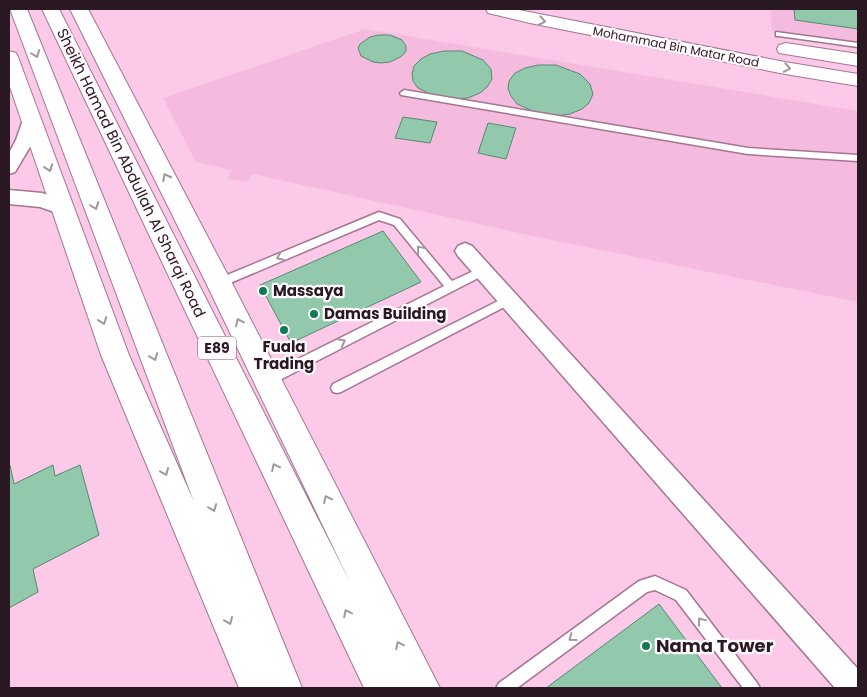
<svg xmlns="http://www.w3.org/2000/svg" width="867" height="697" font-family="Poppins,sans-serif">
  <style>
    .built { fill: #f5bbde }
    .building { fill: #92c9ad; stroke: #558a70 }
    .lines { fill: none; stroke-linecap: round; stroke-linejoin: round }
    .service-casing { stroke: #a37591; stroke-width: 3 }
    .minor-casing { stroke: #a37591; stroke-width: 3 }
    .tertiary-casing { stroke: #a37591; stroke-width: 2 }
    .trunk-casing { stroke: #a37591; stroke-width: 2 }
    .service { fill: #fff; fill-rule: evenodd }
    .minor { fill: #fff; fill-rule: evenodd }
    .tertiary { fill: #fff; fill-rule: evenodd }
    .trunk { fill: #fff; fill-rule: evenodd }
    .oneway { stroke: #9f979c }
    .poi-dot { fill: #0f7953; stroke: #fffafd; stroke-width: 2 }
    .labels { text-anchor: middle; stroke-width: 4.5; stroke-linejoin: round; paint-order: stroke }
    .far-street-label { font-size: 12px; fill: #2a1823; stroke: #fffafd }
    .shield { fill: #fffafd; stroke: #6a5c64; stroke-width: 1 }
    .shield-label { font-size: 14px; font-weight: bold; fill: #2a1823 }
    .street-label { font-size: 15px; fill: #2a1823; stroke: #fffafd }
    .poi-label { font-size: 15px; font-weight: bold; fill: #2a1823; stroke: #fffafd; text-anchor: start }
    .near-poi-label { font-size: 18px; font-weight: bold; fill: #2a1823; stroke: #fffafd; text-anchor: start }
  </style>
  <rect width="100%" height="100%" fill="#fcc9e8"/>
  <g class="built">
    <path d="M 770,9 L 858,9 L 858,44 L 772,31 Z"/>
    <path d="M 365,29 L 858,111 L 858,302 L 551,240 L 253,174 L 247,182 L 228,179 L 231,170 L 196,162 L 163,98 Z"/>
  </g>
  <g class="building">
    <path d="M 794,9 L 858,9 L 858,29 L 795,20 Z"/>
    <path d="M 379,35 L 390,35 L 402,40 L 406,46 L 406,51 L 402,56 L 390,62 L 381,63 L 373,62 L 361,56 L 358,48 L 360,44 L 370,37 Z"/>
    <path d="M 444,51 L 462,51 L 483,60 L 491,69 L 492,79 L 487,87 L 480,93 L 468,98 L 453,99 L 438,98 L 418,88 L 413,81 L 412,74 L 414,66 L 421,59 L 430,54 Z"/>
    <path d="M 538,65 L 556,65 L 580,74 L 590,84 L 593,94 L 589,103 L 582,109 L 570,114 L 555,116 L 540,114 L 517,104 L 511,96 L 508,89 L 509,81 L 515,73 L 525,68 Z"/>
    <path d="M 403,117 L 437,122 L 430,143 L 395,138 Z"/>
    <path d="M 488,123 L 516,128 L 506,159 L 478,153 Z"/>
    <path d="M 383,231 L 421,282 L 291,343 L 260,285 Z"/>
    <path d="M 10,465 L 14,484 L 53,465 L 55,476 L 80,465 L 99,535 L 33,569 L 38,592 L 9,608 L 9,466 Z"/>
    <path d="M 659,604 L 722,688 L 546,688 Z"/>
  </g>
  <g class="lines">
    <g class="service-casing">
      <g id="service">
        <path d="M 776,32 L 858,43 L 858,47 L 779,36 L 776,36 Z"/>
        <path d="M 404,90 L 748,148 L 858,155 L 858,161 L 748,154 L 401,95 L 400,93 Z"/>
        <path d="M 379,212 L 400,219 L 452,281 L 482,267 L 486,268 L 487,271 L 486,274 L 272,384 L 268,385 L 264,384 L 262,380 L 264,376 L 444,286 L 394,225 L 379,220 L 223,286 L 215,286 L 214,283 L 215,280 Z"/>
        <path d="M 508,296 L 512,297 L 513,300 L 512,303 L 341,392 L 337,393 L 333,392 L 331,388 L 333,384 Z"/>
        <path d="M 655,576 L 686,590 L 757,683 L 760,688 L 743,688 L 676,600 L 655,590 L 647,592 L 517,688 L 496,688 L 499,683 L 639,581 Z"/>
      </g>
    </g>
    <g class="minor-casing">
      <g id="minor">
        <path d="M 31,113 L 37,114 L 39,118 L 34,140 L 15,172 L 9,174 L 9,153 L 16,140 L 25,114 Z"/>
        <path d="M 9,190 L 42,193 L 70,203 L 73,208 L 70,213 L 63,215 L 40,207 L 9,204 Z"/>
        <path d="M 465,243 L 472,246 L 858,669 L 858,688 L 835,688 L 458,256 L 455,251 L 458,246 Z"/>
      </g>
    </g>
    <g class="tertiary-casing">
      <g id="tertiary">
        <path d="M 486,9 L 514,9 L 785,62 L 858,74 L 858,86 L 785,74 L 530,23 L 488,13 Z"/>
        <path d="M 786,43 L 858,54 L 858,66 L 779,53 L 777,49 L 779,45 Z"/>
      </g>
    </g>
    <g class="trunk-casing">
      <g id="trunk">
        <path d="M 10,9 L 27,9 L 302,688 L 239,688 L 101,355 L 9,84 L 9,51 L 16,53 L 18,57 L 129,355 L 194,502 Z"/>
        <path d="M 42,9 L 59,9 L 350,582 L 206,283 L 70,9 L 88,9 L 232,283 L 440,688 L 364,688 Z"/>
      </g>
    </g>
    <use href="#service" class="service"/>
    <use href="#minor" class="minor"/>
    <use href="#tertiary" class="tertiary"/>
    <use href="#trunk" class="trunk"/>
  </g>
  <defs><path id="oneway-chevron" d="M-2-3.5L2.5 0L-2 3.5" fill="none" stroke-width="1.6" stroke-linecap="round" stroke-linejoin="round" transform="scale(1.25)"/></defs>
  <g class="oneway">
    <use href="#oneway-chevron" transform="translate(542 21) rotate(11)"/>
    <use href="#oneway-chevron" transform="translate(36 54) rotate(69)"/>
    <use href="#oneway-chevron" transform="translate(787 68) rotate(10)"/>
    <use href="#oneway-chevron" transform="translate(49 168) rotate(70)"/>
    <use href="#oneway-chevron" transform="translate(166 177) rotate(-117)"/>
    <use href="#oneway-chevron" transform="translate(95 206) rotate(69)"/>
    <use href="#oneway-chevron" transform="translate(420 249) rotate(-130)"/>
    <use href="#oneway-chevron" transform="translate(280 257) rotate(157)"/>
    <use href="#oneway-chevron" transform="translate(103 321) rotate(70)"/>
    <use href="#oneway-chevron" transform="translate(239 322) rotate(-116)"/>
    <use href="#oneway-chevron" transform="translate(342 342) rotate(-27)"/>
    <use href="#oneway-chevron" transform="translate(154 357) rotate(69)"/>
    <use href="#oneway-chevron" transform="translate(275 467) rotate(-116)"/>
    <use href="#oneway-chevron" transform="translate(165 472) rotate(67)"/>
    <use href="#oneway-chevron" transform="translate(327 499) rotate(-116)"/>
    <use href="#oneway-chevron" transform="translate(213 508) rotate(69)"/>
    <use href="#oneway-chevron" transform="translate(347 613) rotate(-116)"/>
    <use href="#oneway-chevron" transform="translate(229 621) rotate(67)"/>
    <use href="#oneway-chevron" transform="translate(701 621) rotate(-127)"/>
    <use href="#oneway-chevron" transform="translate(572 638) rotate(144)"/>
    <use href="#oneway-chevron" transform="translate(399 645) rotate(-116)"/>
  </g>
  <g class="poi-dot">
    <circle cx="263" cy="291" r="5"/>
    <circle cx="314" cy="314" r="5"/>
    <circle cx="284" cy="330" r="5"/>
    <circle cx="646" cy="646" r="5"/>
  </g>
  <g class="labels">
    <g class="far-street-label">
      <text transform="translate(676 47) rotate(11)" y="4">Mohammad Bin Matar Road</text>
    </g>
    <rect class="shield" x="198" y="336.5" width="38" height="23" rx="4"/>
    <g class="shield-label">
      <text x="217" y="353">E89</text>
    </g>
    <g class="street-label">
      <text transform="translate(131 173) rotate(64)" y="5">Sheikh Hamad Bin Abdullah Al Sharqi Road</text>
    </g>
    <g class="poi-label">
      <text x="273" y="296">Massaya</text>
      <text x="324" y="319">Damas Building</text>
      <text x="284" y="352" text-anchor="middle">Fuala<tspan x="284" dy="17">Trading</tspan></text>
    </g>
    <g class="near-poi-label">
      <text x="656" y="652">Nama Tower</text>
    </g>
  </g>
  <rect width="867" height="697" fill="none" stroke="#2a1823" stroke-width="20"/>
</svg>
